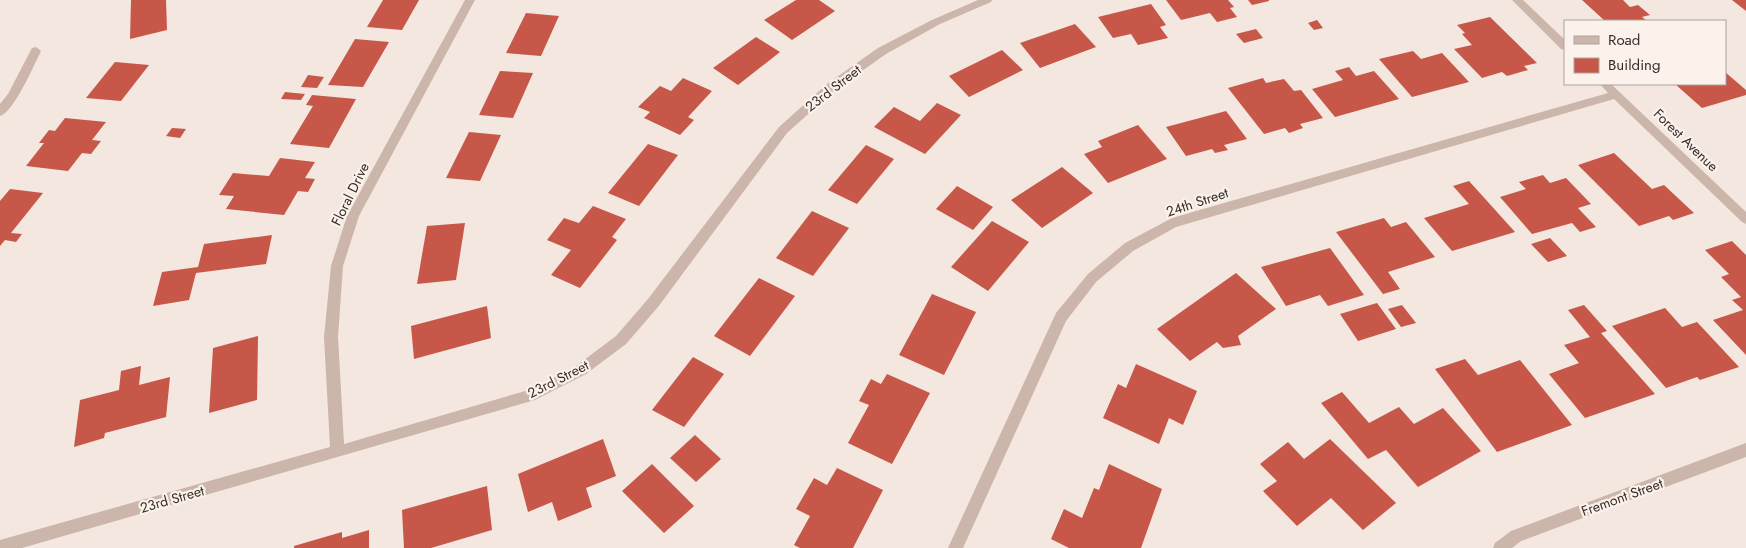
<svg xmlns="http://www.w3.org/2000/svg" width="1746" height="548" font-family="Jost,sans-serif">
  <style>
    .building { fill: #c75748 }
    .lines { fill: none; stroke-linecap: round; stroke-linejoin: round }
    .minor { fill: #ccb5aa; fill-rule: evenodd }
    .labels { text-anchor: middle; stroke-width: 4.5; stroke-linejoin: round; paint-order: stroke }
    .street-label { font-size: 14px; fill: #392d2a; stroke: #faf2eb }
  </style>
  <rect width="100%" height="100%" fill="#f3e7df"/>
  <g class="building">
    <path d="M 131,0 L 166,0 L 167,30 L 130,39 Z"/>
    <path d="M 383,0 L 419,0 L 402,30 L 367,27 Z"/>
    <path d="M 796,0 L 819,0 L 835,11 L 792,40 L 764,20 Z"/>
    <path d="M 1166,0 L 1228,0 L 1234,7 L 1230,8 L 1237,17 L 1217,22 L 1210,13 L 1181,20 Z"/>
    <path d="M 1248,0 L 1269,0 L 1269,1 L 1252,5 Z"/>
    <path d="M 1582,0 L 1623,0 L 1630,7 L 1638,5 L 1650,15 L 1642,17 L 1647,21 L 1605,21 Z"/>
    <path d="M 1732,0 L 1746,0 L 1746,11 Z"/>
    <path d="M 1151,4 L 1166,25 L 1160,27 L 1168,38 L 1138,45 L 1131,34 L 1113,38 L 1098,17 Z"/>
    <path d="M 526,13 L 559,16 L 541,56 L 506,53 Z"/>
    <path d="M 1490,17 L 1537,63 L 1524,66 L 1528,70 L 1507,76 L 1502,72 L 1482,78 L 1454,49 L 1472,45 L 1462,34 L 1465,33 L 1457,25 Z"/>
    <path d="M 1317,20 L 1323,28 L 1314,30 L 1308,23 Z"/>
    <path d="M 1075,24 L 1096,47 L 1040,68 L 1020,43 Z"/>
    <path d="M 1256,29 L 1263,38 L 1244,43 L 1236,34 Z"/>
    <path d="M 756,37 L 780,52 L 738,85 L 713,68 Z"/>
    <path d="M 355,39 L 389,42 L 363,87 L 328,85 Z"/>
    <path d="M 1002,50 L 1023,70 L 969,97 L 949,76 Z"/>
    <path d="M 1413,51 L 1421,59 L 1442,53 L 1469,82 L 1412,97 L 1379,59 Z"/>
    <path d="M 115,62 L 149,65 L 121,101 L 86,98 Z"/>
    <path d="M 1349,67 L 1356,76 L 1374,71 L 1399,99 L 1335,117 L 1312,89 L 1343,80 L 1335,71 Z"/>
    <path d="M 500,71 L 533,73 L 513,118 L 479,115 Z"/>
    <path d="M 1725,72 L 1746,90 L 1746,95 L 1702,108 L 1675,84 L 1725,84 Z"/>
    <path d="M 308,75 L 324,77 L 317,88 L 301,87 Z"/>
    <path d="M 683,78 L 712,91 L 688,117 L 694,120 L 680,135 L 644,118 L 650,112 L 638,107 L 660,86 L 671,91 Z"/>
    <path d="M 1263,78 L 1266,83 L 1284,79 L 1294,91 L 1301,90 L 1323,118 L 1300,124 L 1303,128 L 1289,133 L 1285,128 L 1264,134 L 1228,88 Z"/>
    <path d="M 285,92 L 305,94 L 301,100 L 281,99 Z"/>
    <path d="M 312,95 L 356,99 L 329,148 L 290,144 L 313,106 L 306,105 Z"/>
    <path d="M 937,103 L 961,115 L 925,154 L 874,127 L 894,107 L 920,121 Z"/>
    <path d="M 1226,111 L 1247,139 L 1224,145 L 1228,150 L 1215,153 L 1212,149 L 1186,156 L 1166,127 Z"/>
    <path d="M 65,118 L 106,122 L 92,140 L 101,141 L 91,154 L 82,153 L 68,171 L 26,166 L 44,143 L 39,143 L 49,130 L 55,131 Z"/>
    <path d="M 1138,125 L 1167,159 L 1108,183 L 1084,154 L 1102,147 L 1098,141 Z"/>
    <path d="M 172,128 L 186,129 L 180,138 L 166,136 Z"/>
    <path d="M 469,132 L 501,135 L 480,181 L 446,178 Z"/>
    <path d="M 648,144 L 678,155 L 639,206 L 608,193 Z"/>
    <path d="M 866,145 L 894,159 L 857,204 L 828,190 Z"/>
    <path d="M 1614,153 L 1652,189 L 1664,185 L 1694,213 L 1673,220 L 1669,216 L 1639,226 L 1578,165 Z"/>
    <path d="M 280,158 L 315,162 L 305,178 L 315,179 L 308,192 L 298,191 L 284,215 L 226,209 L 234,196 L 219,195 L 233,173 L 269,176 Z"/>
    <path d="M 1062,167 L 1093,193 L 1042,228 L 1011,200 Z"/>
    <path d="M 1543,175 L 1550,183 L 1566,178 L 1591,204 L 1578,208 L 1596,227 L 1580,232 L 1572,223 L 1532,234 L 1500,197 L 1526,189 L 1519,182 Z"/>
    <path d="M 1469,181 L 1515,232 L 1452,251 L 1424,218 L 1469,204 L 1453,186 Z"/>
    <path d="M 957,186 L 993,207 L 973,230 L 936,209 Z"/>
    <path d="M 10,189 L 43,193 L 11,233 L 22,234 L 16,242 L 5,240 L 0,246 L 0,201 Z"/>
    <path d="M 593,206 L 626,219 L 612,237 L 617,240 L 580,288 L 551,275 L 571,250 L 547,240 L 564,218 L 579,223 Z"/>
    <path d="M 812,211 L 849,228 L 813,276 L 776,258 Z"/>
    <path d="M 1384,218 L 1391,227 L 1406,222 L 1435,257 L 1388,272 L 1400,289 L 1383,294 L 1336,232 Z"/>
    <path d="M 992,221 L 1029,242 L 988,291 L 951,267 Z"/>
    <path d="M 465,223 L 456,280 L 417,284 L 427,226 Z"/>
    <path d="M 272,235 L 266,264 L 196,273 L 189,300 L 153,306 L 162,272 L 198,267 L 204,244 Z"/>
    <path d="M 1550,238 L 1567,256 L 1548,262 L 1531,244 Z"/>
    <path d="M 1732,241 L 1746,255 L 1746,355 L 1713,320 L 1743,310 L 1732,300 L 1741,297 L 1721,277 L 1729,274 L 1705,250 Z"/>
    <path d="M 1330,248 L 1364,295 L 1328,306 L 1320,295 L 1286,306 L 1261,267 Z"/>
    <path d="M 1236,273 L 1276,309 L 1238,336 L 1241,345 L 1223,348 L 1217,342 L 1190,361 L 1157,329 Z"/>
    <path d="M 759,278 L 795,296 L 750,356 L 714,336 Z"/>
    <path d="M 932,294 L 976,312 L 944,375 L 899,355 Z"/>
    <path d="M 1377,303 L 1396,329 L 1358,341 L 1340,314 Z"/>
    <path d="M 1402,305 L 1416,323 L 1401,327 L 1388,309 Z"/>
    <path d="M 1584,305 L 1607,331 L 1601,333 L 1655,394 L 1585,418 L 1549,374 L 1579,363 L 1564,345 L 1590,337 L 1568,310 Z"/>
    <path d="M 487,306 L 491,338 L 414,359 L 411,326 Z"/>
    <path d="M 1665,308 L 1682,327 L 1697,322 L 1739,367 L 1700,380 L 1697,377 L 1666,388 L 1612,326 Z"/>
    <path d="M 258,336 L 257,400 L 209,413 L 213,348 Z"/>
    <path d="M 693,357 L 724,374 L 684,427 L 652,410 Z"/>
    <path d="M 1465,359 L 1478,375 L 1520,360 L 1572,425 L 1497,452 L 1435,369 Z"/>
    <path d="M 1136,364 L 1197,391 L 1183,425 L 1169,418 L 1159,444 L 1103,418 L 1118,384 L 1126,388 Z"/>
    <path d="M 141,366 L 139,385 L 170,377 L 166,417 L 105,433 L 104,438 L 74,447 L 80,400 L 119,390 L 121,371 Z"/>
    <path d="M 887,374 L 930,393 L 892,464 L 848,443 L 869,405 L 859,401 L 871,379 L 881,384 Z"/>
    <path d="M 1342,392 L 1369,423 L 1399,407 L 1414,424 L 1443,408 L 1481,451 L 1418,487 L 1386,450 L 1368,459 L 1321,403 Z"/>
    <path d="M 695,435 L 721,459 L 696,482 L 670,458 Z"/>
    <path d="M 603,439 L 616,476 L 586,488 L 592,507 L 558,521 L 552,502 L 528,512 L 518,474 Z"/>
    <path d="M 1330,439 L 1396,503 L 1363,530 L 1331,498 L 1297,526 L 1263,491 L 1277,481 L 1260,464 L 1288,442 L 1304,459 Z"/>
    <path d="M 652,464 L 694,506 L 664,533 L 622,491 Z"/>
    <path d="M 1109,464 L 1162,489 L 1141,548 L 1069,548 L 1051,539 L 1064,509 L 1082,518 L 1094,488 L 1099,490 Z"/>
    <path d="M 837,468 L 883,490 L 853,548 L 800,548 L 794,545 L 810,516 L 796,509 L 814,478 L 827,485 Z"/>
    <path d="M 487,486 L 492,530 L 431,548 L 404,548 L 402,510 Z"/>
    <path d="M 369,530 L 369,548 L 294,548 L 294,546 L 342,532 L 342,538 Z"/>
  </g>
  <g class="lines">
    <g class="minor">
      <path d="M 465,0 L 475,0 L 359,216 L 343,266 L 338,337 L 344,444 L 532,389 L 576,366 L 616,336 L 648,299 L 779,127 L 827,84 L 878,48 L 932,20 L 978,0 L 992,0 L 991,2 L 940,24 L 886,54 L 835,90 L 787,133 L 658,307 L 626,344 L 586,374 L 535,400 L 22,548 L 0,548 L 0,540 L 330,447 L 324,337 L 331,266 L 347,216 Z"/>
      <path d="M 1512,0 L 1523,0 L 1565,40 L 1565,50 L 1561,49 Z"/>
      <path d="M 36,47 L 41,51 C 34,65 14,112 0,116 L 0,104 L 8,94 L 32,48 Z"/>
      <path d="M 1600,84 L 1611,84 L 1746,212 L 1746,224 L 1742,222 L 1614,99 L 1176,227 L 1133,251 L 1096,282 L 1066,321 L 963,548 L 948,548 L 1056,313 L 1088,274 L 1125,243 L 1172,218 L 1608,93 Z"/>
      <path d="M 1746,443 L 1746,457 L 1521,541 L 1512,548 L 1493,548 L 1495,543 L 1511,531 Z"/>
    </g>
  </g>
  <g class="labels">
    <g class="street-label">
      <text transform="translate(833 88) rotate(-38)" y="5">23rd Street</text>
      <text transform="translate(1686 140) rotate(44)" y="5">Forest Avenue</text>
      <text transform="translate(350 194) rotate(-64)" y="5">Floral Drive</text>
      <text transform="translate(1197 202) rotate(-18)" y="5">24th Street</text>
      <text transform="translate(558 379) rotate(-27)" y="5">23rd Street</text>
      <text transform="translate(1622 497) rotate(-20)" y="5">Fremont Street</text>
      <text transform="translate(172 499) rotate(-16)" y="5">23rd Street</text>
    </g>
  </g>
  <rect x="1564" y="20" width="162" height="65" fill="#faf2eb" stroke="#ada39e"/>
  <rect x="1574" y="36" width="25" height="8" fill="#ccb5aa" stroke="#ada39e"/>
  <text x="1608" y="45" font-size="15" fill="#392d2a">Road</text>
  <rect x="1574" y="58" width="25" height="15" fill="#c75748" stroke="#ada39e"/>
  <text x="1608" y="70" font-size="15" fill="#392d2a">Building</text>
</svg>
